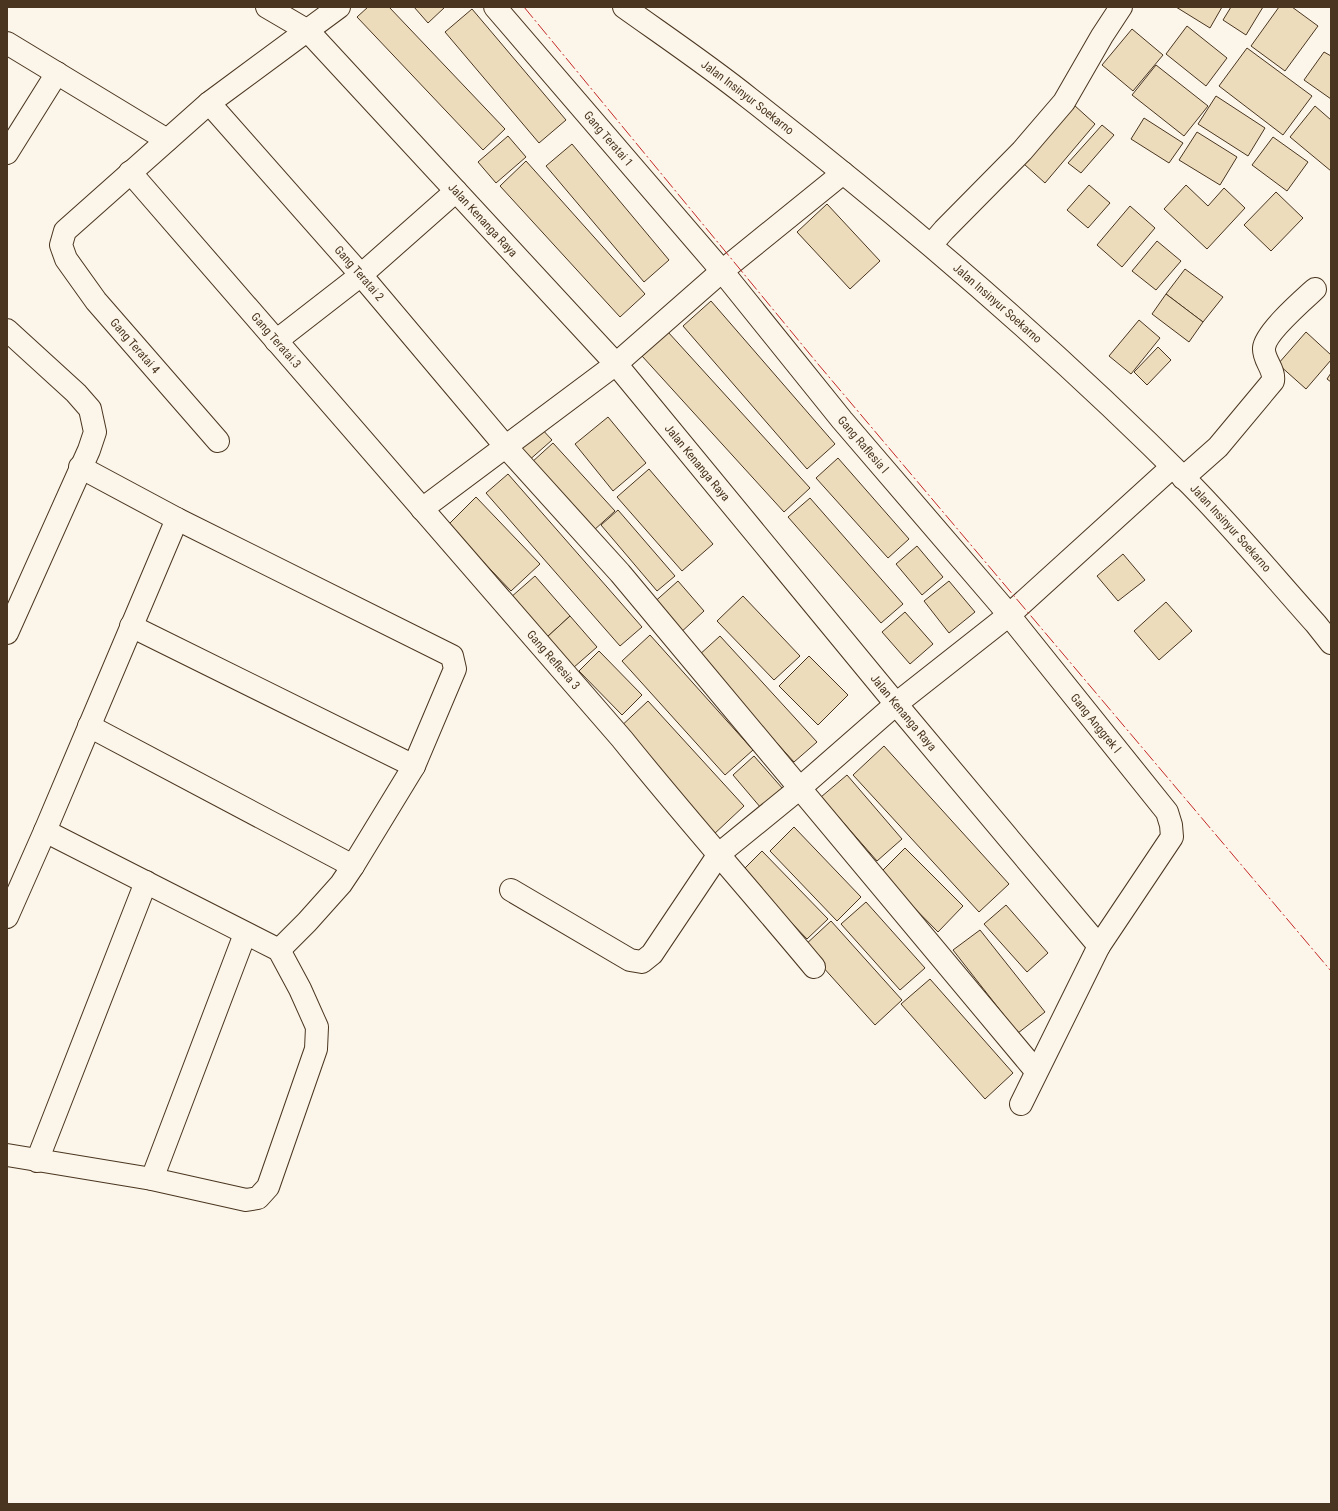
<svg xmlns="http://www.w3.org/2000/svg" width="1338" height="1511" font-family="'Roboto Condensed',sans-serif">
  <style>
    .building { fill: #ecdcbc; stroke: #4a3520 }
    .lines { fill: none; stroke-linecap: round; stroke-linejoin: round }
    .street-casing { stroke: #4a3520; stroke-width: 24 }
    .street { stroke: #fbf6e9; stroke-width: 22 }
    .power { stroke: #c62828; stroke-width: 1; stroke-dasharray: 14 3 2 3; stroke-linecap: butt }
    .labels { text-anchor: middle; stroke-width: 3; stroke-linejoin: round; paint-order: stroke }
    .street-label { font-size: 12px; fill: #4a3520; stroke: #fbf6e9 }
  </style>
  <rect width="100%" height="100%" fill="#fbf6e9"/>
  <g class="building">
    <path d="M 368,7 L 389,7 L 505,129 L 483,150 L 357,17 Z"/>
    <path d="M 414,7 L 445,7 L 428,23 Z"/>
    <path d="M 1176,7 L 1222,7 L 1210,28 Z"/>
    <path d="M 1231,7 L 1263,7 L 1246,35 L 1223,20 Z"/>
    <path d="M 1279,7 L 1292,7 L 1318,26 L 1285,71 L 1251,46 Z"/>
    <path d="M 472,9 L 566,120 L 539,143 L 445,32 Z"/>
    <path d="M 1187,26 L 1227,58 L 1206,86 L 1166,54 Z"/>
    <path d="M 1132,29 L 1163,55 L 1133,91 L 1102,65 Z"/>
    <path d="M 1247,48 L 1312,96 L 1283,135 L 1219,86 Z"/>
    <path d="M 1324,52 L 1331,56 L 1331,99 L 1304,80 Z"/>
    <path d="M 1156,65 L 1208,106 L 1184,136 L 1132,95 Z"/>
    <path d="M 1216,96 L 1265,128 L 1248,156 L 1198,124 Z"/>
    <path d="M 1074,105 L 1095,124 L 1045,183 L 1024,164 Z"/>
    <path d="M 1315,106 L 1331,120 L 1331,171 L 1290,137 Z"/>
    <path d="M 1144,118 L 1183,143 L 1169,163 L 1131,139 Z"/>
    <path d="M 1102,125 L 1114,135 L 1081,173 L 1068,163 Z"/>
    <path d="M 1197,132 L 1237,157 L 1220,185 L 1179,160 Z"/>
    <path d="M 508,136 L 526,157 L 496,183 L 478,162 Z"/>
    <path d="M 1273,137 L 1308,162 L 1287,191 L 1252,165 Z"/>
    <path d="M 572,144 L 669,260 L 644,282 L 546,166 Z"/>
    <path d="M 526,161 L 645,294 L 620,317 L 500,186 Z"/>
    <path d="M 1089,185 L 1110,203 L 1088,228 L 1067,210 Z"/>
    <path d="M 1186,185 L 1208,206 L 1224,188 L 1245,208 L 1207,249 L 1164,209 Z"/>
    <path d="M 1276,192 L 1303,218 L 1271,251 L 1244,225 Z"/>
    <path d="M 827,204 L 880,261 L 850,289 L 797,232 Z"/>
    <path d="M 1130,206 L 1155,228 L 1122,267 L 1097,245 Z"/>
    <path d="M 1157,241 L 1181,261 L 1156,290 L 1132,271 Z"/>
    <path d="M 1185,269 L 1223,297 L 1203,322 L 1166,294 Z"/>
    <path d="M 1166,294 L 1203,322 L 1189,342 L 1152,314 Z"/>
    <path d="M 711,301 L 835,444 L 807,469 L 683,326 Z"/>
    <path d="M 1139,320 L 1160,338 L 1131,374 L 1109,356 Z"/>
    <path d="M 668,332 L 810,488 L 784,512 L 642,356 Z"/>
    <path d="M 1306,332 L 1331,355 L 1331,360 L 1306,389 L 1278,364 Z"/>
    <path d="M 1158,347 L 1171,360 L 1147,385 L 1134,372 Z"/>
    <path d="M 1331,373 L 1331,382 L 1327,379 Z"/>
    <path d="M 608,417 L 646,463 L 613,491 L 575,444 Z"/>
    <path d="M 540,427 L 552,440 L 527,462 L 515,449 Z"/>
    <path d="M 553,443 L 615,511 L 593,531 L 531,463 Z"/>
    <path d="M 838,458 L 909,539 L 888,558 L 816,478 Z"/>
    <path d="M 649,469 L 713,544 L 682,571 L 617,497 Z"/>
    <path d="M 508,474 L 642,627 L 620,646 L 486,493 Z"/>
    <path d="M 476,497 L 540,564 L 511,591 L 448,525 Z"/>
    <path d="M 810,498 L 903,604 L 881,623 L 788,517 Z"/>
    <path d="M 618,510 L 675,576 L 657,591 L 601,525 Z"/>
    <path d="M 917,546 L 943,577 L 922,595 L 896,564 Z"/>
    <path d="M 1123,554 L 1145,580 L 1118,601 L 1097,576 Z"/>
    <path d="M 535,576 L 570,616 L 546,638 L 510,598 Z"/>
    <path d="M 678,581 L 704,611 L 678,635 L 651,605 Z"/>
    <path d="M 949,581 L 975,612 L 949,633 L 924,601 Z"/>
    <path d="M 743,596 L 800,656 L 774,680 L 717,621 Z"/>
    <path d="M 1166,602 L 1192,631 L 1159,660 L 1134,631 Z"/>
    <path d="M 905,612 L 933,644 L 910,664 L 882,632 Z"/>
    <path d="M 570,616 L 597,647 L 573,668 L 546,638 Z"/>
    <path d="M 650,635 L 753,750 L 725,775 L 622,661 Z"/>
    <path d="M 720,636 L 817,742 L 794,762 L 698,656 Z"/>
    <path d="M 599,651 L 642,695 L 622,715 L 579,671 Z"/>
    <path d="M 809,656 L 848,695 L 818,725 L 779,686 Z"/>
    <path d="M 648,701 L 744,806 L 713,835 L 617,730 Z"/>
    <path d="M 884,746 L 1009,884 L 979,912 L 853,775 Z"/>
    <path d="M 754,756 L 783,789 L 761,808 L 733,775 Z"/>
    <path d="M 847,775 L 902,839 L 877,861 L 821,797 Z"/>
    <path d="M 794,827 L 861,897 L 837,921 L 770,851 Z"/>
    <path d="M 905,848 L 963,906 L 938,932 L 880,873 Z"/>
    <path d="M 762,851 L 828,919 L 807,939 L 742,871 Z"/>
    <path d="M 866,902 L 925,968 L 900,990 L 841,924 Z"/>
    <path d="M 1006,905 L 1048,953 L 1027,972 L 984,924 Z"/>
    <path d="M 831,921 L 902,1000 L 875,1025 L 804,946 Z"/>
    <path d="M 980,930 L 1045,1012 L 1018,1033 L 953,950 Z"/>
    <path d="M 930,979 L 1013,1073 L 985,1099 L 901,1004 Z"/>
  </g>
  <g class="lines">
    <g class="street-casing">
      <g id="street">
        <path id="s1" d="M 267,7 L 308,31 L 616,364 L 896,704 L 1099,946"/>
        <path id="s2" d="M 495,7 L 722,271 L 842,420 L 1000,604 L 1167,812 L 1171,825 L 1172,837 L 1099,946 L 1021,1104"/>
        <path id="s3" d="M 624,7 C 666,37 709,66 749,98 C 903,218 1053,346 1191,485 C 1235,530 1275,578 1316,624 L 1331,643"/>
        <path d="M 7,43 L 167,140"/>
        <path id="s4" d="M 209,103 L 361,275 L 506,447 L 620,573 L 1036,1071"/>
        <path d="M 7,153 L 57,73"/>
        <path id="s5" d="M 130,172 L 622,739 C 684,816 750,890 814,967"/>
        <path d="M 931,245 L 944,230 L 1022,151 L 1064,102 L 1102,36 L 1121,7"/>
        <path d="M 7,330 L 76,393 L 90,409 L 95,432 L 89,450 L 7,633"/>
        <path d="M 276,341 L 361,275 L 456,191"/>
        <path d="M 218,441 L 96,301 L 66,259 L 61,245 L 65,231 L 209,103 L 339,7"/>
        <path d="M 80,467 L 177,519 L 452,656 L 455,669 L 414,766 L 353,866 L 341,884 L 307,922 L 279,950"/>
        <path d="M 1183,478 L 1218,447 L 1273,381 C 1275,369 1263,360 1264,348 C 1265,333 1303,300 1315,289"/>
        <path d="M 422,509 L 616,364 L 722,271 L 843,173"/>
        <path d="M 131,626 L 414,766"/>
        <path d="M 89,726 L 353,866"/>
        <path d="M 511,890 L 630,960 L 642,962 L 652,954 L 719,854 L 800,788 L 896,704 L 1009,615 L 1172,467"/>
        <path d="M 7,917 L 45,831 L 177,519"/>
        <path d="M 7,1155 L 152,1179 L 246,1200 L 258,1198 L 268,1187 L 316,1049 L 317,1027 L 300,989 L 279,950 L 45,831"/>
        <path d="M 37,1161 L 146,882"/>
        <path d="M 152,1179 L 245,934"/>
      </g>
    </g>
    <use href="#street" class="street"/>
    <path class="power" d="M 524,7 L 818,364 L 1331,971"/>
  </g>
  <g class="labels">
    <g class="street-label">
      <text dy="4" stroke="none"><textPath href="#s3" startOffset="153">Jalan Insinyur Soekarno</textPath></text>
      <text dy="4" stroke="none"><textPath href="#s2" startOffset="174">Gang Teratai 1</textPath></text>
      <text dy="4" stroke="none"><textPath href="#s1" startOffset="305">Jalan Kenanga Raya</textPath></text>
      <text dy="4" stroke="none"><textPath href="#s4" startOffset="227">Gang Teratai 2</textPath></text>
      <text dy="4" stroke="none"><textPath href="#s3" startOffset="477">Jalan Insinyur Soekarno</textPath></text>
      <text dy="4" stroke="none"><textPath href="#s5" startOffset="223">Gang Teratai.3</textPath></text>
      <text transform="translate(135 346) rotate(49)" y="4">Gang Teratai 4</text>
      <text dy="4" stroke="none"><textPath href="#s2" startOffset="572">Gang Raflesia l</textPath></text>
      <text dy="4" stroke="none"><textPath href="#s1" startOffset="629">Jalan Kenanga Raya</textPath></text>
      <text dy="4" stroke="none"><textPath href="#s3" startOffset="801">Jalan Insinyur Soekarno</textPath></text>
      <text dy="4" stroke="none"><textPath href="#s5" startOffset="646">Gang Reflesia 3</textPath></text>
      <text dy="4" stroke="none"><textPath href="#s1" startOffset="953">Jalan Kenanga Raya</textPath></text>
      <text dy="4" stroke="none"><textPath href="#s2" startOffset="935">Gang Anggrek l</textPath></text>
    </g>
  </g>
  <rect width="1338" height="1511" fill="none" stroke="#4a3520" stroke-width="16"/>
</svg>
